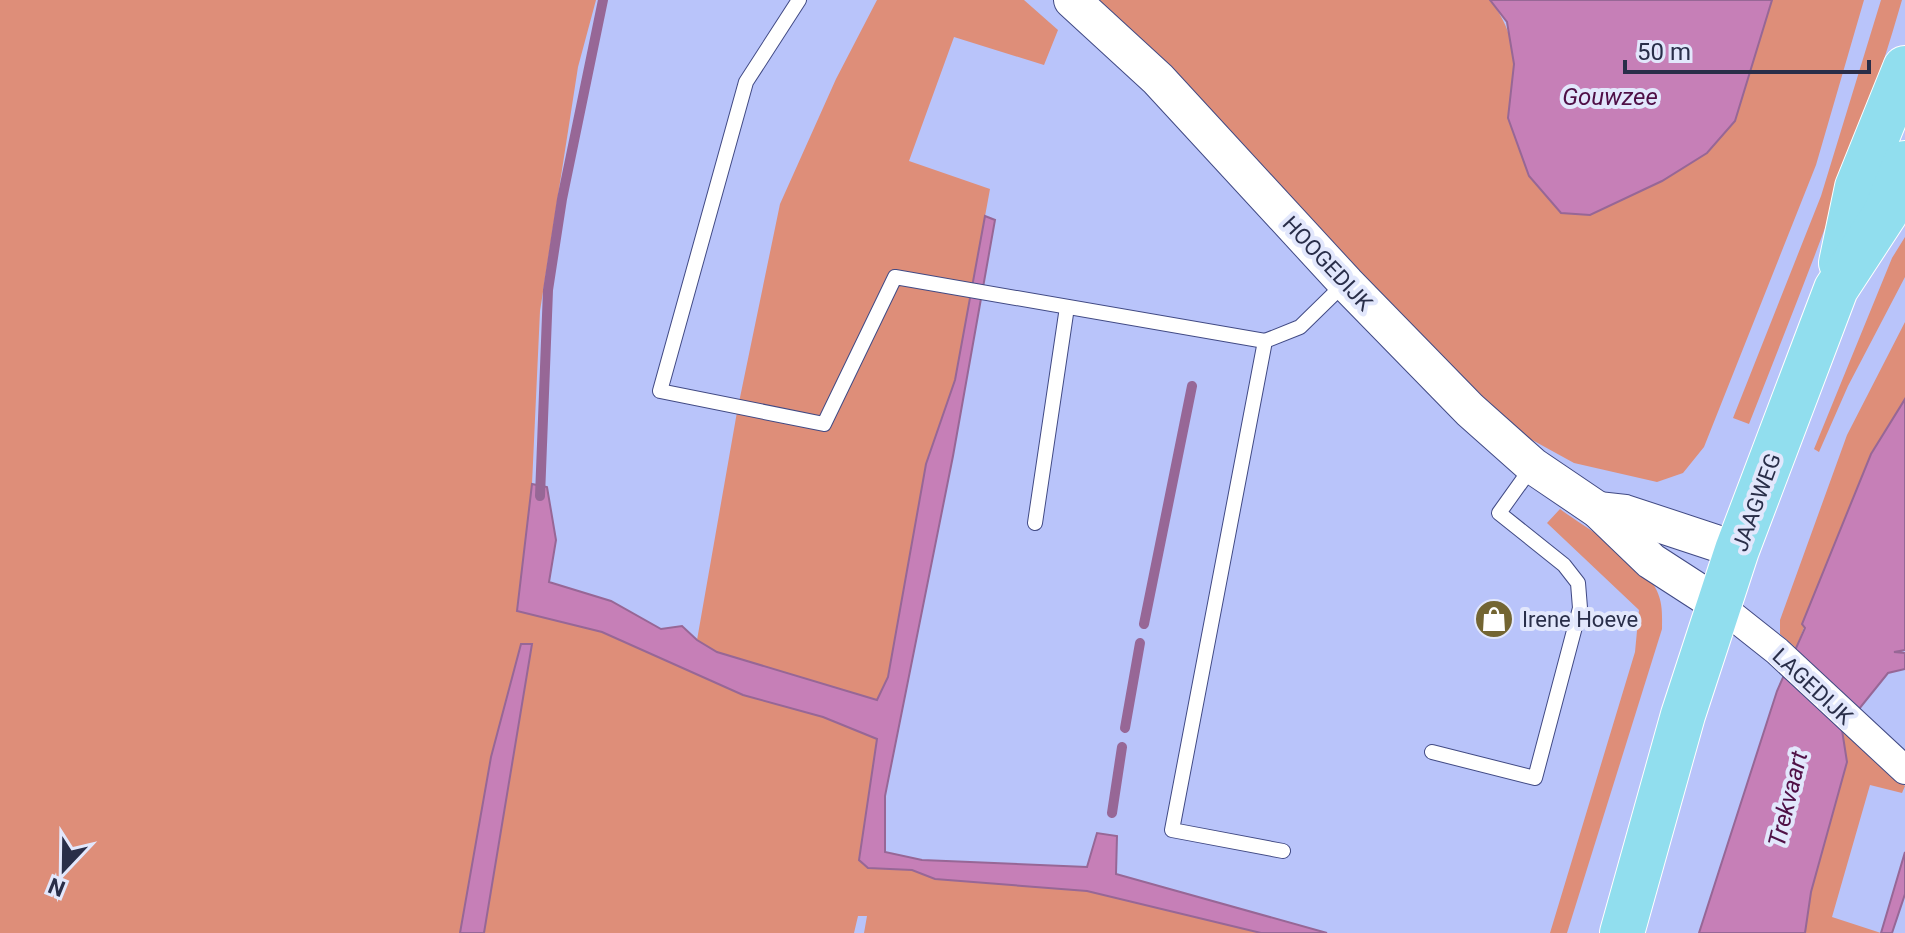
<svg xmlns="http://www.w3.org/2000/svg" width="1905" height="933" font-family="Roboto,sans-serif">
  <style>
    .green { fill: #de8e79 }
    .water { fill: #c67fb7; stroke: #976796; stroke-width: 2 }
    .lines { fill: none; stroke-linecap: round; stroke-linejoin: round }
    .stream { stroke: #976796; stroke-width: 10 }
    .service-casing { stroke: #414a84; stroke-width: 16 }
    .minor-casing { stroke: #414a84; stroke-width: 30 }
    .tertiary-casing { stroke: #414a84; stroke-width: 38 }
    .primary-casing { stroke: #fff; stroke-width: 46 }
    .service { stroke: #fff; stroke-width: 14 }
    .minor { stroke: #fff; stroke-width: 28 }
    .tertiary { stroke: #fff; stroke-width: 36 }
    .primary { stroke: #91deee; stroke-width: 44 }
    .labels { text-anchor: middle; stroke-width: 8; stroke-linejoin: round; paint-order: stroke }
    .street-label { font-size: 22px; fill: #292e49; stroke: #e2e7fc }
    .poi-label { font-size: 22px; fill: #292e49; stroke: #e2e7fc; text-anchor: start }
    .water-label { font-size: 24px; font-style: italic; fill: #4f0f46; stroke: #e2e7fc }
  </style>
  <rect width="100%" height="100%" fill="#b9c4fa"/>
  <g class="green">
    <path d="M 0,0 L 596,0 L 578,67 L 540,311 L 532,484 L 517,611 L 602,632 L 743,695 L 821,716 L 877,739 L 859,860 L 868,868 L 912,870 L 935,879 L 1087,891 L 1261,933 L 864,933 L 867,916 L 858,916 L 854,933 L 484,933 L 531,644 L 521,644 L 491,757 L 460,933 L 0,933 Z"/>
    <path d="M 877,0 L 1024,0 L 1058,30 L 1044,65 L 954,37 L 909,161 L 990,189 L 955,380 L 926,464 L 888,677 L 877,700 L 717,652 L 697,640 L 737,412 L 780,204 L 836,79 Z"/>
    <path d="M 1089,0 L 1490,0 C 1521,40 1514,70 1508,118 L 1590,215 L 1662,181 L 1707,153 L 1735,121 L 1772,0 L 1864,0 L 1816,165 L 1704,447 L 1683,473 L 1657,482 L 1574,463 L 1516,431 L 1484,402 L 1356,269 L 1218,120 Z"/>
    <path d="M 1881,0 L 1902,0 C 1860,146 1804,283 1749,424 L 1733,418 L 1821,196 Z"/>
    <path d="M 1905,237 L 1905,277 L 1848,386 L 1819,452 L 1814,449 L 1892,258 Z"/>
    <path d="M 1905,322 L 1905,399 L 1871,454 L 1796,648 L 1780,634 L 1780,620 L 1847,435 Z"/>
    <path d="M 1560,509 C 1587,529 1644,561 1657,591 C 1663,604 1662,616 1662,629 L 1567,933 L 1550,933 L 1635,652 L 1639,610 L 1547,523 Z"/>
    <path d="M 1842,730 L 1905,786 L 1902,793 L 1870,785 L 1832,917 L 1881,933 L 1805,933 L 1811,892 L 1847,762 Z"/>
  </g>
  <g class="water">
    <path d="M 1490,0 L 1772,0 L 1735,121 L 1707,153 L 1662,181 L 1590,215 L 1561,213 L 1529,176 L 1508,118 L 1514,64 L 1507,22 Z"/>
    <path d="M 985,216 L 995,220 L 953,456 L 885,796 L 885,852 L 922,860 L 1087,867 L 1097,833 L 1117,836 L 1116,874 L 1327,933 L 1261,933 L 1087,891 L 935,879 L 912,870 L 868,868 L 859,860 L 877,739 L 823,717 L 743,695 L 602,632 L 517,611 L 532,484 L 547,487 L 556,540 L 549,582 L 611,601 L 661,629 L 682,626 L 697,640 L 717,652 L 877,700 L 888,677 L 926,464 L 955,380 Z"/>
    <path d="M 1905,399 L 1905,650 L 1894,652 L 1905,653 L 1905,669 L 1888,673 L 1842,730 L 1847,762 L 1811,892 L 1805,933 L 1699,933 L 1777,691 L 1805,628 L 1802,624 L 1871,454 Z"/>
    <path d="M 521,644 L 532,644 L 484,933 L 460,933 L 491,757 Z"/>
    <path d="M 1905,852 L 1905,894 L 1892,933 L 1881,933 Z"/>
  </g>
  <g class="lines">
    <g class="stream">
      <path d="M 540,496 L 548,290 L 562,199 L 603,0"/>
      <path d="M 1144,624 L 1192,386"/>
      <path d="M 1125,728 L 1140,643"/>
      <path d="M 1112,813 L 1122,747"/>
    </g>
    <g class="service-casing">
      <g id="service">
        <path d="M 799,0 L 746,82 L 660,391 L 824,424 L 895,277 L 1265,341"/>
        <path d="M 1035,523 L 1067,307"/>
        <path d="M 1432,752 L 1535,778 L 1580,608 L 1578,583 L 1564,565 L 1499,513 L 1532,467"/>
        <path d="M 1283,851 L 1172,830 L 1265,341 L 1300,327 L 1345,283"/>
      </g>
    </g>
    <g class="minor-casing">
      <path id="minor" d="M 1719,605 L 1777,651 L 1905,770"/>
    </g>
    <g class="tertiary-casing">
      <g id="tertiary">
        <path d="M 1072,0 L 1158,79 L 1346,283 L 1470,410 L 1533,466 L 1598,510 L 1651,561 L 1719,605"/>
        <path d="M 1598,510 L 1625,513 L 1737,550"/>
      </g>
    </g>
    <g class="primary-casing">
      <g id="primary">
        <path d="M 1841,263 L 1857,187 L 1905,68"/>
        <path d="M 1622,933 L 1683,715 L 1737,550 L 1836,289 L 1885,214 L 1905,163"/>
      </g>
    </g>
    <use href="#service" class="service"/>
    <use href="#minor" class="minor"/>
    <use href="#tertiary" class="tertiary"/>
    <use href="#primary" class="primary"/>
  </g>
  <defs>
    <g id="shop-disc" transform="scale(2)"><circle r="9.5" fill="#736532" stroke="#e2e7fc"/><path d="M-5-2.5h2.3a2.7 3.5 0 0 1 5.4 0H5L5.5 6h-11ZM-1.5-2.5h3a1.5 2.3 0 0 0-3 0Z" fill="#fff"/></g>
  </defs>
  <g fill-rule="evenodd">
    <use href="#shop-disc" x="1494" y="619"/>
  </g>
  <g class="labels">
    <g class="street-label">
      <text transform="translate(1328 263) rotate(47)" y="8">HOOGEDIJK</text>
      <text transform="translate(1756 502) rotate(-70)" y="8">JAAGWEG</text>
      <text transform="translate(1813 686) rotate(43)" y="8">LAGEDIJK</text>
    </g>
    <g class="poi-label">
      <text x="1522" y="627">Irene Hoeve</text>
    </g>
    <g class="water-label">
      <text x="1610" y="105">Gouwzee</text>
      <text transform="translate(1788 799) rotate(-76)" y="8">Trekvaart</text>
    </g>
  </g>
  <g transform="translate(64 869) rotate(202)" stroke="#e2e7fc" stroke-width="6" paint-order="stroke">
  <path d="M0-6L14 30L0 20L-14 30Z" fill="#292e49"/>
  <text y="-12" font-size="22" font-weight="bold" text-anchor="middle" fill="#292e49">N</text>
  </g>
  <path d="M1625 60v12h244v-12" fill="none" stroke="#292e49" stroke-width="4"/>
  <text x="1637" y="60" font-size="24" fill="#292e49" stroke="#e2e7fc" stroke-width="6" paint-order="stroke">50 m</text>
</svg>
